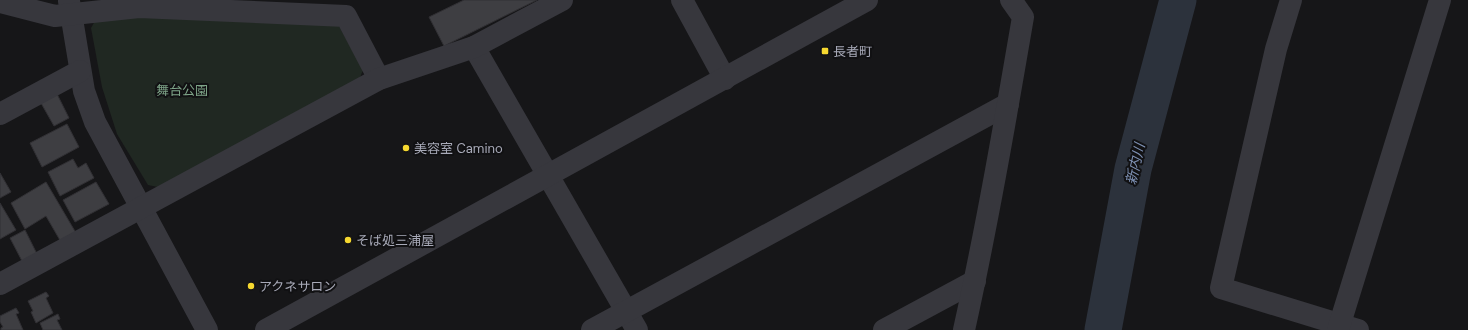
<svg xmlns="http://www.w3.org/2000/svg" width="1468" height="330" font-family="'DM Sans','Noto Sans JP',sans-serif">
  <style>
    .green { fill: #202822 }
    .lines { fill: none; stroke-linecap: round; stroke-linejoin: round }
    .river { stroke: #2c323c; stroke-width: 37 }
    .building { fill: #3e3e42; stroke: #313034 }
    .minor { stroke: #37373d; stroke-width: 22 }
    .poi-dot { fill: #f6d830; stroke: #111113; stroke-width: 1.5 }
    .labels { text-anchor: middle; stroke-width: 4; stroke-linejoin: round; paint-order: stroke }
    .poi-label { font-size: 13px; fill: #a8aab8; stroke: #111113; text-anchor: start }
    .park-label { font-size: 13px; fill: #7ea488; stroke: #111113 }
    .water-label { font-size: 14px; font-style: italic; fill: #7e91b4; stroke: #111113 }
  </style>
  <rect width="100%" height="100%" fill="#161618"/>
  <path class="green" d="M 139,13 L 338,24 L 363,70 L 359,80 L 158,187 L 148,185 L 117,134 L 102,87 L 91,28 L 96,19 Z"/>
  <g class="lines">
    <path class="river" d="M 1103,330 L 1133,169 L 1178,0"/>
  </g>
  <g class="building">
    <path d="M 464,0 L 537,0 L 444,46 L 429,17 Z"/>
    <path d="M 57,94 L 69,118 L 54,126 L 41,103 Z"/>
    <path d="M 67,124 L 79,147 L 42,167 L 30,143 Z"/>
    <path d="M 73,159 L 78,168 L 86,163 L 94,178 L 60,196 L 48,172 Z"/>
    <path d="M 0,173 L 11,192 L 0,198 Z"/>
    <path d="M 46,182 L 76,233 L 61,242 L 46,216 L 25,229 L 11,203 Z"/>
    <path d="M 96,182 L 109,204 L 75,222 L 63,200 Z"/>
    <path d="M 0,203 L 16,230 L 0,239 Z"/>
    <path d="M 25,230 L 37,254 L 22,261 L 10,238 Z"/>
    <path d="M 46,292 L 49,296 L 46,298 L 53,313 L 36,323 L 31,312 L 33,311 L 28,301 Z"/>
    <path d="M 16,308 L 19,313 L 16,314 L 23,330 L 1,330 L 1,328 L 3,327 L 0,322 L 0,316 Z"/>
    <path d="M 58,314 L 60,319 L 57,320 L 62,330 L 43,330 L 40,323 Z"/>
  </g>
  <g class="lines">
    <g class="minor">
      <path d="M 682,0 L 725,79"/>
      <path d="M 1291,0 L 1276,49 L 1221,288 L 1358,330"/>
      <path d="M 69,1 L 84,91 L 95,122 L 207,330"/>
      <path d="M 0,2 L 55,16 L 139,7 L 346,16 L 379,79"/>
      <path d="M 474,47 L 637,330"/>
      <path d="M 0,114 L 80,71"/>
      <path d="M 0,284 L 379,79 L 474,47 L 562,0"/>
      <path d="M 266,330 L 867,0"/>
      <path d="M 592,330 L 1008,104"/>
      <path d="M 884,330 L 975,281"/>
      <path d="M 964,330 C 987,226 1005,122 1023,17 L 1011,0"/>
      <path d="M 1338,330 L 1440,0"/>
    </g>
  </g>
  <g class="poi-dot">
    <rect x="821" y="47" width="8" height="8" rx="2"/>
    <circle cx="406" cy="148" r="4"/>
    <circle cx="348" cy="240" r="4"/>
    <circle cx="251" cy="286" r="4"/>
  </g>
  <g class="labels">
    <g class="poi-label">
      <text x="833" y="56">長者町</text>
      <text x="414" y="153">美容室 Camino</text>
      <text x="356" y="245">そば処三浦屋</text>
      <text x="259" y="291">アクネサロン</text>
    </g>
    <g class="park-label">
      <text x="182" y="95">舞台公園</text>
    </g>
    <g class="water-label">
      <text transform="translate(1135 164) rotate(-77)" y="5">新内川</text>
    </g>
  </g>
</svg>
